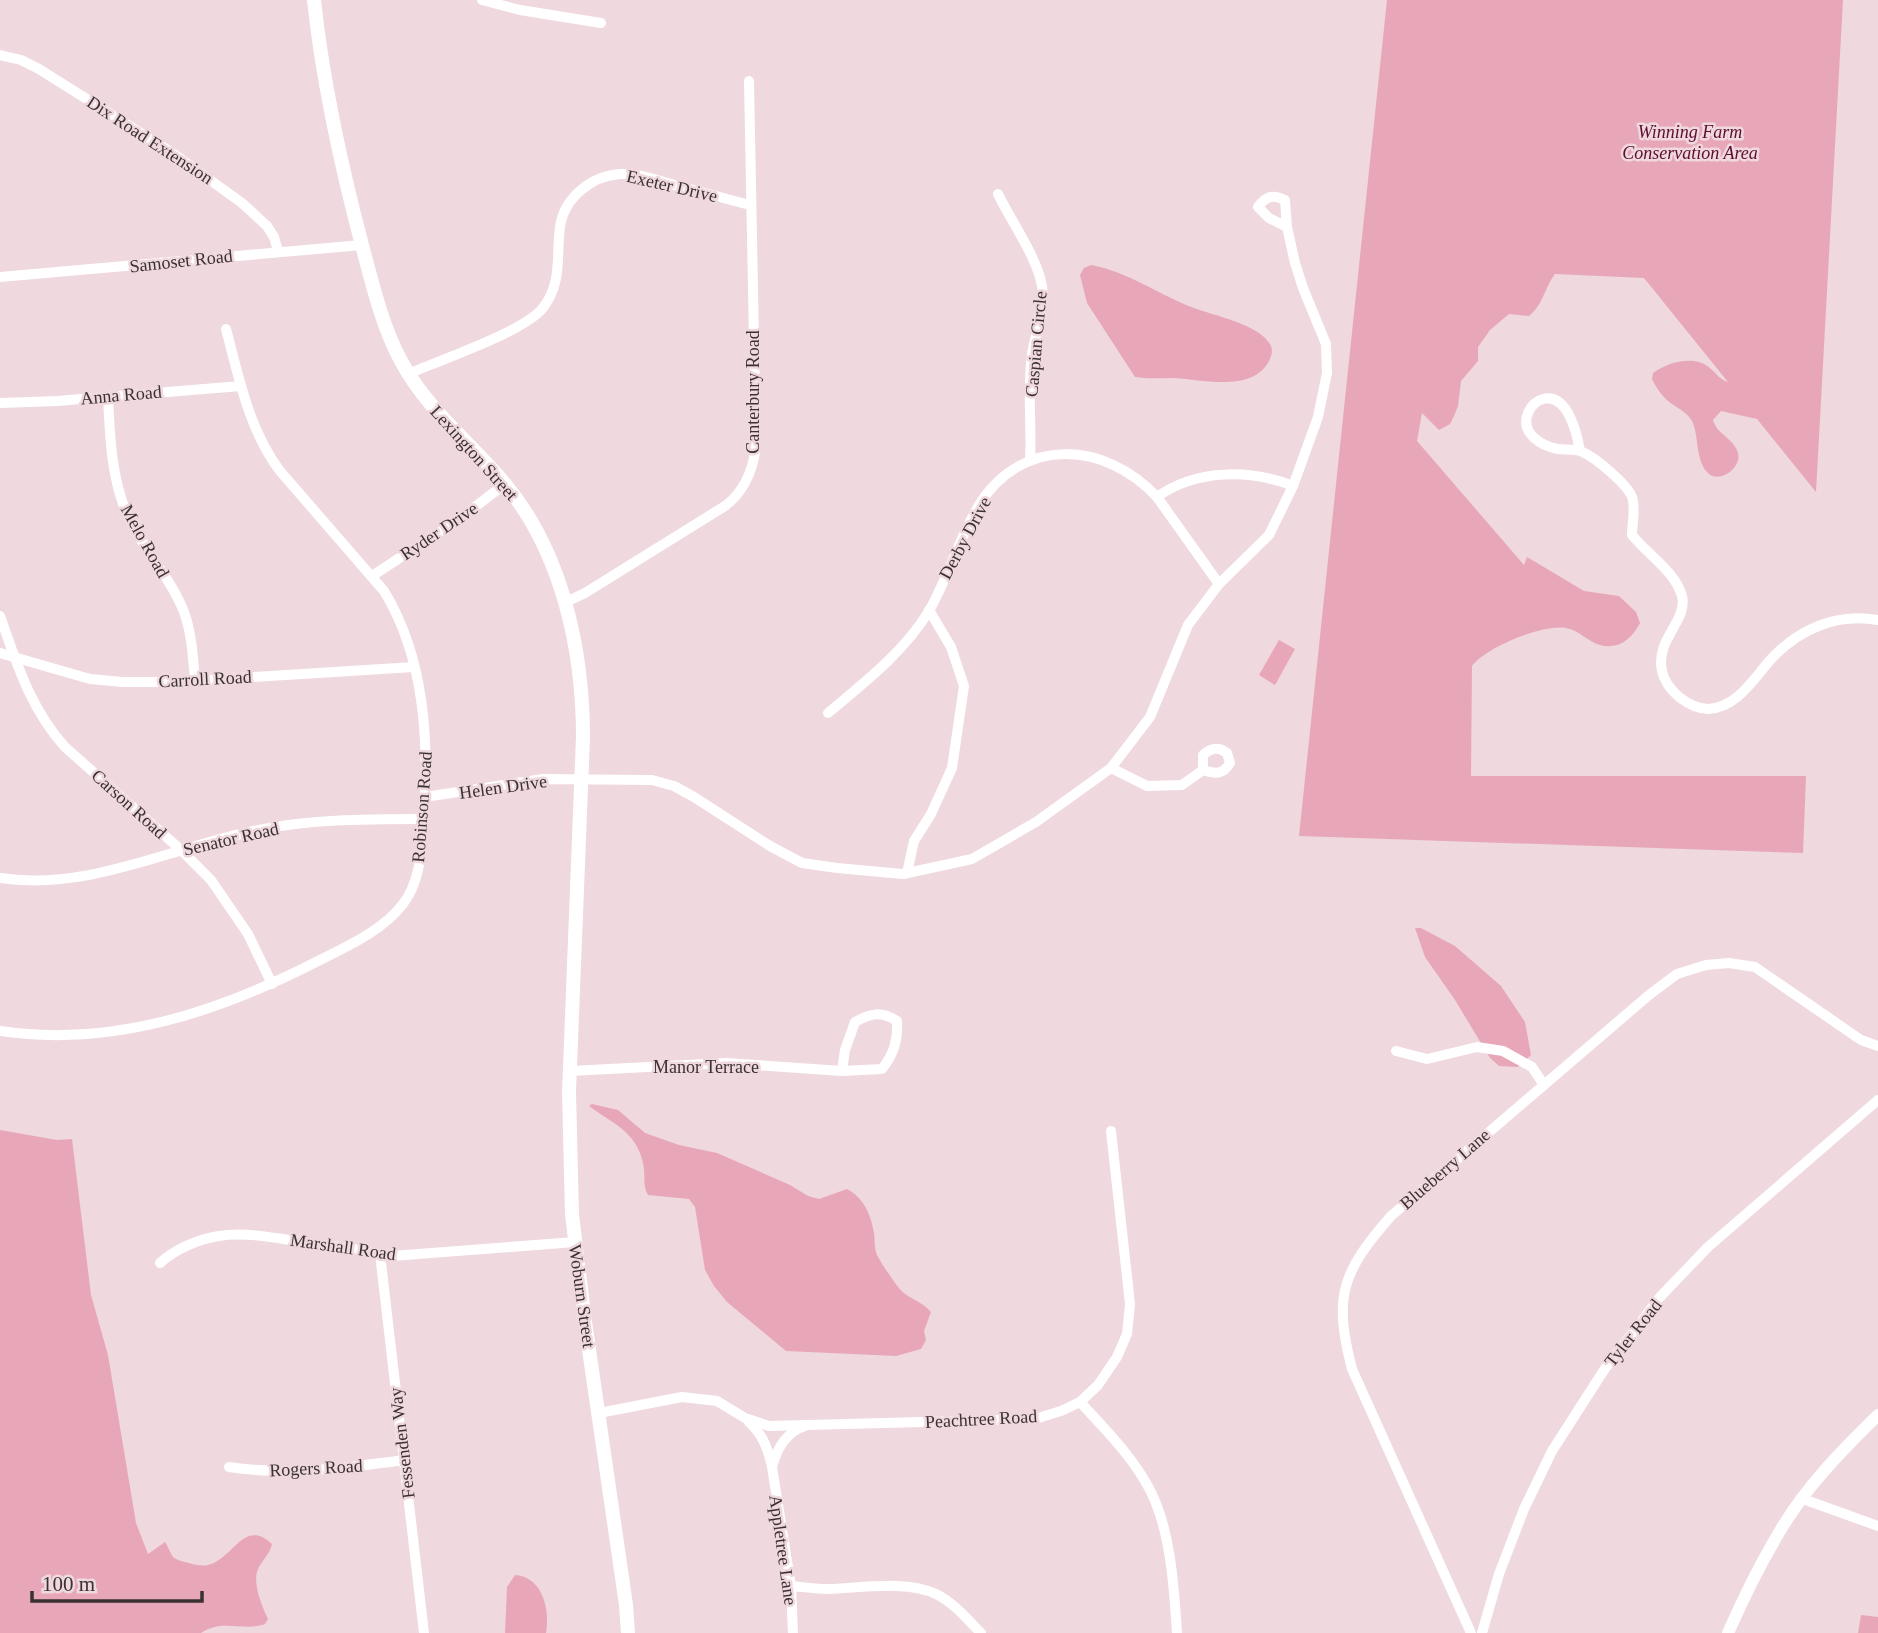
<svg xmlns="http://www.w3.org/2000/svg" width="1878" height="1633" font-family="'Times New Roman',serif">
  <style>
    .green { fill: #e8a7b9 }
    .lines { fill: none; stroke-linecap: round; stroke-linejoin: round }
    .minor { stroke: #fff; stroke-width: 10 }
    .tertiary { stroke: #fff; stroke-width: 12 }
    .primary { stroke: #fff; stroke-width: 14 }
    .labels { text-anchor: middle; stroke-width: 5; stroke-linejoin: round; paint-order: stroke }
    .park-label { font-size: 18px; font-style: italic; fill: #5d0d2f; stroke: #efd8de }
    .street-label { font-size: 18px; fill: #3a3133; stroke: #efd8de }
  </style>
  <rect width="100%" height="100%" fill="#efd8de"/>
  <g class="green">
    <path d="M 1387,0 L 1843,0 L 1816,492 L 1757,419 L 1721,411 L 1713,420 C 1717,435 1734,438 1738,453 C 1742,469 1718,485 1707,472 C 1695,459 1699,434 1692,421 C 1688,413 1679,409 1672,404 C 1663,398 1657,389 1652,379 L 1653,373 C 1668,362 1696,354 1711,369 C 1717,374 1720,380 1728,382 L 1644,278 L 1555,274 C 1545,287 1543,305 1529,316 L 1509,314 L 1490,330 L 1478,347 L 1478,361 L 1461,381 L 1458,406 L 1454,416 L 1450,424 L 1439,430 L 1422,413 L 1417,441 L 1524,565 L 1527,557 L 1584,591 L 1619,596 L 1636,612 L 1640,623 C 1632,639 1618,650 1600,645 C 1588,642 1579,630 1566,628 C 1543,624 1487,647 1472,666 L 1471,776 L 1806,776 L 1803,853 L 1299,836 Z"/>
    <path d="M 1091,265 C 1129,272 1159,295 1194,308 C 1215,316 1258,324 1270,344 C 1273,349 1272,354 1270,359 C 1254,394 1202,379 1172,378 C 1159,378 1148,379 1135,377 L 1087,303 L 1080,275 L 1084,268 Z"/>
    <path d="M 1279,640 L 1295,649 L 1275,685 L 1259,675 Z"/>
    <path d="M 1415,928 L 1421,928 L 1455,946 L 1501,986 L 1525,1022 L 1531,1055 L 1518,1067 L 1499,1066 L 1490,1058 L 1455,1000 L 1425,957 Z"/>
    <path d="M 592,1104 L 618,1110 L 645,1133 L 679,1145 L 717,1153 L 790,1185 L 808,1196 L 819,1199 L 847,1189 C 864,1198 871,1215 874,1233 C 875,1240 874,1248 877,1255 C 882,1265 891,1277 898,1287 C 907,1299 921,1300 931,1312 L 924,1331 L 926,1340 L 921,1349 L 896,1356 L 786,1351 L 727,1302 L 714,1286 L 705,1270 L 695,1207 L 689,1199 L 648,1195 C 642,1185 646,1175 643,1163 C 636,1131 613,1124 589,1106 Z"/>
    <path d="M 0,1130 L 57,1140 L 72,1139 L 91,1295 L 108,1355 L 136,1523 L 148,1554 L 165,1542 C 168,1546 170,1553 173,1557 C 176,1560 184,1562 189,1563 C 196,1565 203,1567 211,1564 C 233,1557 245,1518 272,1544 C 270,1554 262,1560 258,1569 C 252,1583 262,1606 268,1619 L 265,1624 C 244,1632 222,1618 201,1633 L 0,1633 Z"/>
    <path d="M 515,1575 C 543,1577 550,1610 546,1633 L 505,1633 L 507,1587 Z"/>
    <path d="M 1861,1615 L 1878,1617 L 1878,1633 L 1858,1633 Z"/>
  </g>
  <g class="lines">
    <g class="minor">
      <path d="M 482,0 L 520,10 L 601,23"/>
      <path d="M 0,55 L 21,60 L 39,69 L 174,154 L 242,203 L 267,226 L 274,237 L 278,251"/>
      <path d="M 998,194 C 1011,221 1037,257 1042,286 C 1045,310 1036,331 1032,354 C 1027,387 1032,427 1030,461"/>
      <path d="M 0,277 L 362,245"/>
      <path d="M 408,374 C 440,360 521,333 542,309 C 563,283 556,256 560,227 C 564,198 591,176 620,174 C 639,173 659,181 678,186 C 702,192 726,199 750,205"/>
      <path d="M 108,397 C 110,436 111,477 127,514 C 142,549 170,576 184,612 C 192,634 193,658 195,681"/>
      <path d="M 0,403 L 57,401 L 241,386"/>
      <path d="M 1580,451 C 1577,434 1568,393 1543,399 C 1535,401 1531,406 1528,413 C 1520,433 1541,446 1558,449 C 1565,450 1574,449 1580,451 C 1594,456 1627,484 1632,497 C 1636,508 1632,524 1632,535 C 1648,555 1675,571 1682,596 C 1688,621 1655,639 1662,671 C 1664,681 1671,690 1679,697 C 1687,703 1698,709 1708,709 C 1738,708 1755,676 1773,657 C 1801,628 1838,613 1878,620"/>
      <path d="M 1157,497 C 1196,469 1250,469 1293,486"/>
      <path d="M 372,576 L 459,519 L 505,484"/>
      <path d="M 564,603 L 585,593 L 725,506 C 744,492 753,470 756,446 L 749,81"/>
      <path d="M 0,616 C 17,664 30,708 65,747 L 181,850 L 211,880 L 248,934 L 272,984"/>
      <path d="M 0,653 L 90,679 L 123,682 L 176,682 L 414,667"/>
      <path d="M 828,713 C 864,683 904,652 929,611 C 948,578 959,538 979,505 C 1022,436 1105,441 1157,497 L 1219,584"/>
      <path d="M 1111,768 L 1147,786 L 1182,785 L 1203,770 L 1203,755 C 1211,748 1218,746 1227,753 L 1230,763 C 1223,775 1215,774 1203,770"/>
      <path d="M 425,797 L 543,779 L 652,780 L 674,786 L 694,797 L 770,846 L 802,863 L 837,868 L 903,874 L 972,859 L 1036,822 L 1111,768 L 1150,717 L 1188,625 L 1219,584 L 1269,535 L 1293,486 L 1318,417 L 1327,373 L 1326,344 L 1303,288 L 1295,263 L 1287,227 L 1285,200 C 1273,194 1266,196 1258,207 L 1269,218 L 1287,227"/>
      <path d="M 907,873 L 914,841 L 931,814 L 952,768 L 964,686 L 951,647 L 929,610"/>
      <path d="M 0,878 C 86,891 166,850 249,832 C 305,819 366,819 423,819"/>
      <path d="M 0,1031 C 113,1048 221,1011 320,960 C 350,945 383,930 403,904 C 422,879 421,847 424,818 C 429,741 425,658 384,591 L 280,471 C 249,430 239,378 226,329"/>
      <path d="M 1396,1051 L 1427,1059 L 1477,1047 L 1503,1051 L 1532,1067 L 1544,1085"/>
      <path d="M 570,1071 L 726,1063 L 842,1071 L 845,1050 L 855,1022 C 871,1013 881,1011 897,1021 C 898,1040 894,1054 882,1069 L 842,1071"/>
      <path d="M 380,1254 L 424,1633"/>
      <path d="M 160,1263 C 175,1249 199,1239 219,1236 C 243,1232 271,1237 295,1241 C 327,1245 360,1249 392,1256 L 575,1242"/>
      <path d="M 1080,1402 C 1105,1429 1133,1457 1150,1490 C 1171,1531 1174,1588 1177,1633"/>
      <path d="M 599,1413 L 682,1397 L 717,1401 L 745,1418 L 769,1426 L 1035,1419 L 1061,1411 L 1080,1402 L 1098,1385 L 1117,1357 L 1127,1334 L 1130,1304 L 1111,1131"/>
      <path d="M 749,1422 C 762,1434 767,1446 771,1463"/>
      <path d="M 229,1467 C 286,1476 346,1468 404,1460"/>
      <path d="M 1803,1499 L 1878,1526"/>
      <path d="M 791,1586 C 803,1587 816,1589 829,1589 C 860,1588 907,1580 936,1594 C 954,1603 967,1619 981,1633"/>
      <path d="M 793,1633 L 791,1586 L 772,1467 C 777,1448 786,1432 805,1426"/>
      <path d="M 1471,1633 L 1352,1369 C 1333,1296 1342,1272 1391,1216 L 1649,995 L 1677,974 L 1706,965 L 1729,963 L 1755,967 L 1861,1040 L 1878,1046"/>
      <path d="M 1482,1633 L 1499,1574 L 1524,1509 L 1552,1451 L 1604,1370 L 1660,1297 L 1708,1247 L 1878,1100"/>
    </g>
    <path class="tertiary" d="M 1728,1633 C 1743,1599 1760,1564 1780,1531 C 1805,1488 1842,1450 1878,1415"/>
    <path class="primary" d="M 314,0 C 323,85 341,166 363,249 C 373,286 382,325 400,359 C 426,409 469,441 505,484 C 562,552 583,650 583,737 L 569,1092 L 572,1214 L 584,1315 L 626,1605 L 628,1633"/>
  </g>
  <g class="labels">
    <g class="park-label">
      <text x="1690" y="138">Winning Farm<tspan x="1690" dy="21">Conservation Area</tspan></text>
    </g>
    <g class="street-label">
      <text transform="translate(150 140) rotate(33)" y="6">Dix Road Extension</text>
      <text transform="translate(672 186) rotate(13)" y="6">Exeter Drive</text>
      <text transform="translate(181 261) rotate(-6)" y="6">Samoset Road</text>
      <text transform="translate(1036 344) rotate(-85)" y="6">Caspian Circle</text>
      <text transform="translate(753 392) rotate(-90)" y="6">Canterbury Road</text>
      <text transform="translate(121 395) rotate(-5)" y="6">Anna Road</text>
      <text transform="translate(474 453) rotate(48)" y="6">Lexington Street</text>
      <text transform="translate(439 531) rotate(-34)" y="6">Ryder Drive</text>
      <text transform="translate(965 538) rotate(-62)" y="6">Derby Drive</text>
      <text transform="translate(145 541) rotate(61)" y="6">Melo Road</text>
      <text transform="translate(205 679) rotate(-3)" y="6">Carroll Road</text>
      <text transform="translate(503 787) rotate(-8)" y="6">Helen Drive</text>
      <text transform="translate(129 804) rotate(42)" y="6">Carson Road</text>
      <text transform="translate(422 807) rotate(-86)" y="6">Robinson Road</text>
      <text transform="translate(231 839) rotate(-13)" y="6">Senator Road</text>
      <text x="706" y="1073">Manor Terrace</text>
      <text transform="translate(1445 1169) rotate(-41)" y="6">Blueberry Lane</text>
      <text transform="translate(343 1247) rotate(8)" y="6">Marshall Road</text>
      <text transform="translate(582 1296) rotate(82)" y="6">Woburn Street</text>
      <text transform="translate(1633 1333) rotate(-52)" y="6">Tyler Road</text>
      <text transform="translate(981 1419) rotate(-3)" y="6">Peachtree Road</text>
      <text transform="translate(402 1443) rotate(-97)" y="6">Fessenden Way</text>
      <text transform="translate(316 1468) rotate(-3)" y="6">Rogers Road</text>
      <text transform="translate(783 1550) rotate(82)" y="6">Appletree Lane</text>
    </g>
  </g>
  <path d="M32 1591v10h170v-10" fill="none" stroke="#3a3133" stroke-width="3.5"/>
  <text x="42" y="1591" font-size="21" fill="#3a3133" stroke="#efd8de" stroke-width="5" paint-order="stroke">100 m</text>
</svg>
